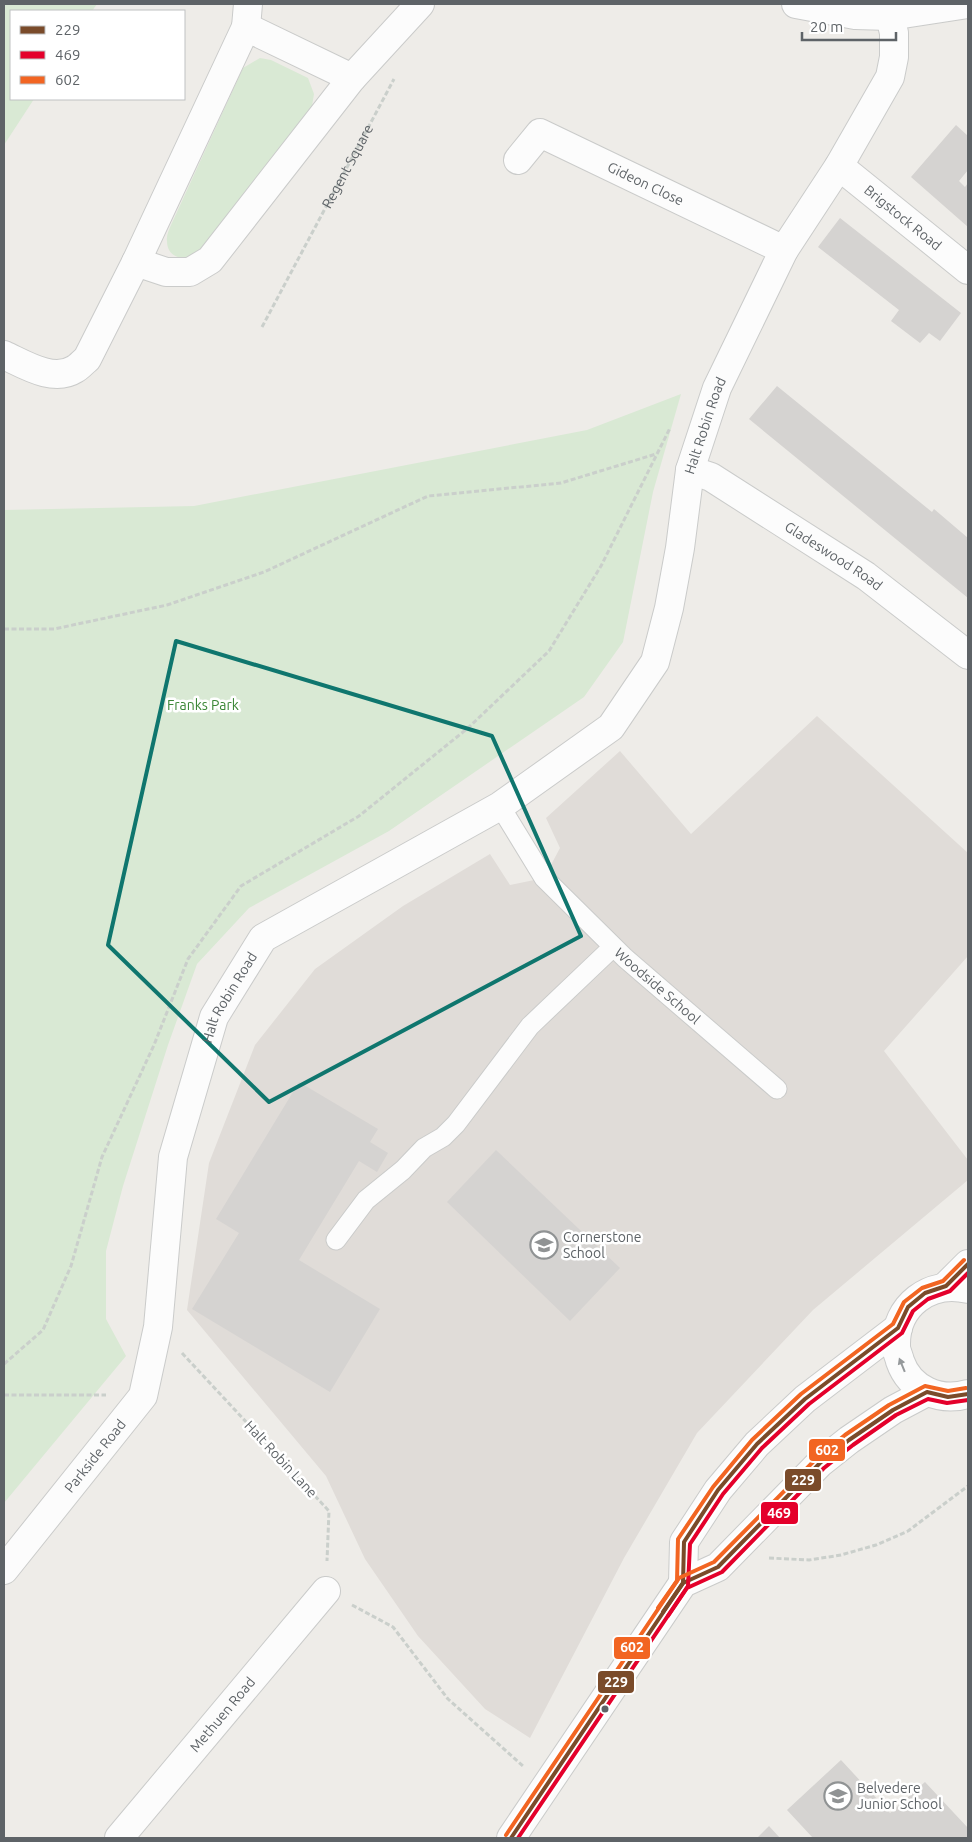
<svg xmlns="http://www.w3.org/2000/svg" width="972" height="1842" font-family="Ubuntu,sans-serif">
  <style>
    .education { fill: #e0dcd8 }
    .green { fill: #d9e9d4 }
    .building { fill: #d5d3d1 }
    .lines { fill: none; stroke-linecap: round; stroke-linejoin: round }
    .lane-casing { stroke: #cacbca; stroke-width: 21 }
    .street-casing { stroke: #cacbca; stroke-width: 30 }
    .secondary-casing { stroke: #cacbca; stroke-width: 30 }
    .path { stroke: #cacfcb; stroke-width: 3; stroke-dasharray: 5 2.5; stroke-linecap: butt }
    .lane { stroke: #fcfcfc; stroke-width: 19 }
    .street { stroke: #fcfcfc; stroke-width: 28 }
    .secondary { stroke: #fcfcfc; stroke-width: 28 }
    .bus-1-casing { stroke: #fff; stroke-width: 8 }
    .bus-2-casing { stroke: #fff; stroke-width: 8 }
    .bus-3-casing { stroke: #fff; stroke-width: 8 }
    .bus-1 { stroke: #7a4b2a; stroke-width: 4 }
    .bus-2 { stroke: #e4002b; stroke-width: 4 }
    .bus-3 { stroke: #f26522; stroke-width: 4 }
    .oneway { fill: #95999b }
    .marked { fill: none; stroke: #0f766e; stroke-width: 4; stroke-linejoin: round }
    .bus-dot { fill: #5e6367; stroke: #fff; stroke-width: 2 }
    .labels { text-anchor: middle; stroke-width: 5; stroke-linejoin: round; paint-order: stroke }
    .street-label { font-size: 14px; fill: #5e6367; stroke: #fff }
    .park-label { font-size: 14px; fill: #3a8635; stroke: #fff }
    .poi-label { font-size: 14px; fill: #5e6367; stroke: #fff; text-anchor: start }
    .line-badge { stroke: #fff; stroke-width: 2 }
    .badge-label { font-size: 14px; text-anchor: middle; font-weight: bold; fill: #fff }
  </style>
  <rect width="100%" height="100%" fill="#eeece8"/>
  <path class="education" d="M 817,716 L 968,853 L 968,956 L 884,1051 L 968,1160 L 968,1180 L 813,1310 L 697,1433 L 624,1558 L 530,1738 L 485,1709 L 418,1636 L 365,1559 L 326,1476 L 187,1310 L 209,1163 L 255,1045 L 315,969 L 403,906 L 490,854 L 510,885 L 544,878 L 560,848 L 546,818 L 620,751 L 691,834 Z"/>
  <g class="green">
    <path d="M 4,4 L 97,4 L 92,11 L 11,11 L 11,99 L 34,99 L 4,145 Z"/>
    <path d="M 260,58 L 271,60 L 308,78 L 314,94 L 312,106 L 196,255 C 184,261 167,258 167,241 C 166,236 169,230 171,225 L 243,68 Z"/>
    <path d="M 681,394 L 653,492 L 623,642 L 584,697 L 389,831 L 249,908 L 197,964 L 168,1045 L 123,1186 L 106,1251 L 106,1319 L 126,1356 L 4,1503 L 4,510 L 194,506 L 587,430 Z"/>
  </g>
  <g class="building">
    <path d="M 956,125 L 968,136 L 968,170 L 959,181 L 965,187 L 968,183 L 968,227 L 911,177 Z"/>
    <path d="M 840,218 L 961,313 L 940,341 L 929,333 L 920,343 L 891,321 L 899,310 L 818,247 Z"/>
    <path d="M 777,386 L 932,512 L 934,509 L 968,538 L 968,598 L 749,419 Z"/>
    <path d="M 299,1082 L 378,1129 L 370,1142 L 388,1153 L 377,1172 L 359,1161 L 299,1260 L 380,1309 L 330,1392 L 192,1309 L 239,1233 L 216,1219 Z"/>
    <path d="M 496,1150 L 620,1268 L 570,1321 L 447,1202 Z"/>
    <path d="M 841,1760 L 890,1813 L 925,1782 L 968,1828 L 968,1838 L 813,1838 L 787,1810 Z"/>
    <path d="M 769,1826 L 780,1838 L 757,1838 Z"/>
  </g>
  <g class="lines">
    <g class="lane-casing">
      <g id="lane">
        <path id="s2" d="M 500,806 L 544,878 L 625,958 L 777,1089"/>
        <path d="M 336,1240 L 366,1200 L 403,1170 L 424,1148 L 443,1137 L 456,1124 L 530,1026 L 613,947"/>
      </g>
    </g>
    <g class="street-casing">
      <g id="street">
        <path d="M 246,27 L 248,4"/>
        <path id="s3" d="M 518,160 L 540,133 L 784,250"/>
        <path id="s4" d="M 839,166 L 968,270"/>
        <path d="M 136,262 L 166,272 L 190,272 L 210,260 L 352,78"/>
        <path d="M 4,355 C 24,364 53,383 75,369 C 79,367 83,362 87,359 L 136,262 L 246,27 L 352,78 L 420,4"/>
        <path id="s5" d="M 690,470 L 711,477 L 866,576 L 968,655"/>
        <path id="s6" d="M 4,1570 L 143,1396 L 158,1327 L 173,1157 L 214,1017 L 263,938 L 500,806 L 611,727 L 655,662 L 669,608 L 680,548 L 690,470 L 717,388 L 784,250 L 839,166 L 890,77 L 894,57 L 894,33 L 890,16"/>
        <path id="s7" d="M 119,1838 L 326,1591"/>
      </g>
    </g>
    <g class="secondary-casing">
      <g id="secondary">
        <path d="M 796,4 L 855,15 L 890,16 L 968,4"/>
        <path d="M 946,1286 L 968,1264"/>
        <path d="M 968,1289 C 930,1280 895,1305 896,1346 C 896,1351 899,1356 900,1361 C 910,1390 940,1402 968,1394"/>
        <path d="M 683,1583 L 684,1542 L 718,1490 L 757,1444 L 805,1399 L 898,1328"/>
        <path d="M 511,1838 L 683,1583 L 718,1567 L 820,1463 L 849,1440 L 893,1410 L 927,1392"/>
      </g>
    </g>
    <g class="path">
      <path id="s1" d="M 262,327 L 394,79"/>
      <path d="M 4,629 L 54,629 L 167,605 L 264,572 L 428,496 L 561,483 L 656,454"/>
      <path d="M 182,1353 L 329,1511 L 327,1561"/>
      <path d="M 4,1364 L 43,1330 L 71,1266 L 102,1157 L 154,1045 L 188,959 L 241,886 L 359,816 L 468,728 L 549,651 L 601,566 L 670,428"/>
      <path d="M 4,1395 L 106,1395"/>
      <path d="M 769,1558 L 809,1560 L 841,1555 L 876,1545 L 908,1531 L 968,1486"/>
      <path d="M 352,1605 L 393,1627 L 448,1699 L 523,1766"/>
    </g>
    <use href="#lane" class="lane"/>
    <use href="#street" class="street"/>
    <use href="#secondary" class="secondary"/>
    <g class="bus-1-casing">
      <g id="bus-1">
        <path d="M 663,1612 L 683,1583 L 718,1567 L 820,1463 L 849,1440 L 893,1410 L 927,1392 L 948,1397 L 968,1394"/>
        <path d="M 511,1838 L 683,1583 L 684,1542 L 718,1490 L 757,1444 L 805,1399 L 898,1328 L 908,1307 L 925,1293 L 946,1286 L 968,1264"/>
      </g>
    </g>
    <g class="bus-2-casing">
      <g id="bus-2">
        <path d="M 668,1616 L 687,1588 L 722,1572 L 824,1468 L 853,1445 L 896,1415 L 928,1399 L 947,1403 L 968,1400"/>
        <path d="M 518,1838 L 688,1586 L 690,1544 L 723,1494 L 762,1448 L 809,1404 L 902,1333 L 913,1311 L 928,1299 L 950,1291 L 968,1273"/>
      </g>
    </g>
    <g class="bus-3-casing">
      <g id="bus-3">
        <path d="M 658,1608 L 679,1578 L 714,1562 L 816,1459 L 845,1435 L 889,1405 L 925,1386 L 948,1391 L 966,1388"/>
        <path d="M 506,1835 L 677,1581 L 678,1539 L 713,1487 L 752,1440 L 801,1394 L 893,1324 L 904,1302 L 922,1288 L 943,1281 L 964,1260"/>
      </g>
    </g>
    <use href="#bus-1" class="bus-1"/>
    <use href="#bus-2" class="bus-2"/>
    <use href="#bus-3" class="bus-3"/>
  </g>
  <defs><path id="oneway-solid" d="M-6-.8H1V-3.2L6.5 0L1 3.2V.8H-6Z" transform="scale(1.25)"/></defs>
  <use class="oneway" href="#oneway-solid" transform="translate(902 1365) rotate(-112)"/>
  <path class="marked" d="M 176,641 L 492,736 L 581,936 L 269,1102 L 108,945 Z"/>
  <defs>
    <g id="school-ring" transform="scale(1.4375)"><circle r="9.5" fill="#fff" stroke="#909394" stroke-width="1.5"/><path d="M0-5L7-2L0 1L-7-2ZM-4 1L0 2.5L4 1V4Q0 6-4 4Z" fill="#909394"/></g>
  </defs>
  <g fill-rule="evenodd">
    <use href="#school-ring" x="544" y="1245"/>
    <use href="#school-ring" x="838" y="1796"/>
  </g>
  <circle class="bus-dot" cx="605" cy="1709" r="4.5"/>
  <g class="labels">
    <g class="street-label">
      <text dy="5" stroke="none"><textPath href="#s1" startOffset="182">Regent Square</textPath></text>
      <text dy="5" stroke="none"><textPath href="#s3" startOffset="152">Gideon Close</textPath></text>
      <text dy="5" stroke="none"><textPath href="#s4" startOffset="82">Brigstock Road</textPath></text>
      <text dy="5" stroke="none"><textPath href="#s6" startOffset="1431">Halt Robin Road</textPath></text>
      <text dy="5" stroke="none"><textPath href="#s5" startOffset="168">Gladeswood Road</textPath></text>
      <text dy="5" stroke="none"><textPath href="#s2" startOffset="241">Woodside School</textPath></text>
      <text dy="5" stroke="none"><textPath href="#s6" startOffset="634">Halt Robin Road</textPath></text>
      <text dy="5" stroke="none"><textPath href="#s6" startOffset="146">Parkside Road</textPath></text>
      <text transform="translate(281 1459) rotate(47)" y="5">Halt Robin Lane</text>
      <text dy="5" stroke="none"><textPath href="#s7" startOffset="161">Methuen Road</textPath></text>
    </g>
    <g class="park-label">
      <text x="203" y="710">Franks Park</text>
    </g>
    <g class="poi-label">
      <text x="563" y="1242">Cornerstone<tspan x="563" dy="16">School</tspan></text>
      <text x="857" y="1793">Belvedere<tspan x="857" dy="16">Junior School</tspan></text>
    </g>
  </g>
  <g class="line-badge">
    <rect x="808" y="1438" width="38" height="24" rx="5" fill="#f26522"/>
    <rect x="784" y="1468" width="38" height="24" rx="5" fill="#7a4b2a"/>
    <rect x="760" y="1501" width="39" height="24" rx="5" fill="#e4002b"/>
    <rect x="613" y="1636" width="38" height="24" rx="5" fill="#f26522"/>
    <rect x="597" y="1670" width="38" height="24" rx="5" fill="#7a4b2a"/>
  </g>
  <g class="badge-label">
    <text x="827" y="1455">602</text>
    <text x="803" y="1485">229</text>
    <text x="779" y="1518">469</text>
    <text x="632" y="1652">602</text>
    <text x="616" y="1687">229</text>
  </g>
  <rect width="972" height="1842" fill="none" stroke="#5e6367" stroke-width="10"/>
  <rect x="10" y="10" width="175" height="90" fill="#ffffff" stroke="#bfc1c2"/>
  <rect x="20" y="26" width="25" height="8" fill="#7a4b2a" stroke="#bfc1c2"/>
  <text x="55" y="35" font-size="15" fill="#5e6367">229</text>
  <rect x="20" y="51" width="25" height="8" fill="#e4002b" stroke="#bfc1c2"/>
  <text x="55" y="60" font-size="15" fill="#5e6367">469</text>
  <rect x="20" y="76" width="25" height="8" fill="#f26522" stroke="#bfc1c2"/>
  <text x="55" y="85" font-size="15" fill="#5e6367">602</text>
  <path d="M802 32v8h94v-8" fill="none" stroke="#5e6367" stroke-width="2.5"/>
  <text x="810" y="32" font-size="15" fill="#5e6367" stroke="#ffffff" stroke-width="4" paint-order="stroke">20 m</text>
</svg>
